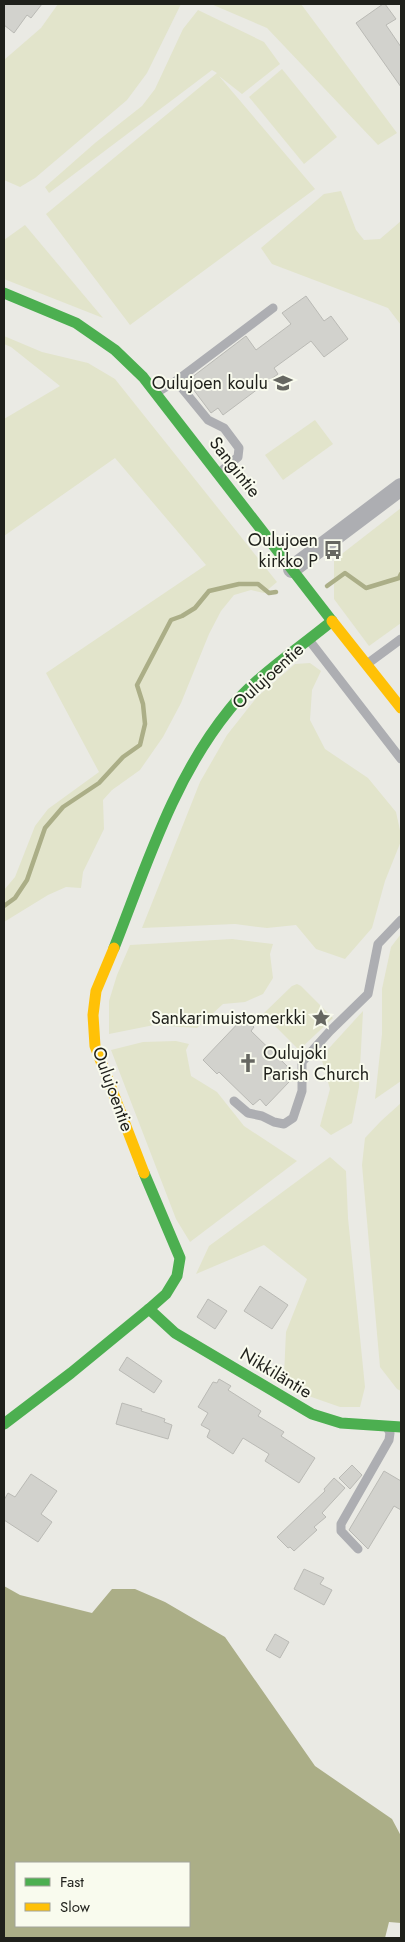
<svg xmlns="http://www.w3.org/2000/svg" width="405" height="1942" font-family="Jost,sans-serif">
  <style>
    .green { fill: #e2e4cb }
    .water { fill: #abae87; fill-rule: evenodd }
    .lines { fill: none; stroke-linecap: round; stroke-linejoin: round }
    .stream { stroke: #abae87; stroke-width: 4.5 }
    .building { fill: #d2d2cd; stroke: #babab5 }
    .lane { stroke: #adaeb2; stroke-width: 9 }
    .street { stroke: #adaeb2; stroke-width: 18 }
    .fast { stroke: #4caf50; stroke-width: 11 }
    .slow { stroke: #ffc107; stroke-width: 11 }
    .labels { text-anchor: middle; stroke-width: 4; stroke-linejoin: round; paint-order: stroke }
    .poi-label { font-size: 18px; fill: #1f201b; stroke: #f9fbee; text-anchor: end }
    .street-label { font-size: 18px; fill: #1f201b; stroke: #f9fbee }
  </style>
  <rect width="100%" height="100%" fill="#eaeae4"/>
  <g class="green">
    <path d="M 58,4 L 181,4 L 147,73 L 127,100 L 35,178 L 20,187 L 4,180 L 4,60 L 41,28 Z"/>
    <path d="M 211,4 L 301,4 L 397,133 L 378,145 L 267,28 Z"/>
    <path d="M 198,10 L 264,42 L 280,64 L 242,94 L 219,76 L 315,189 L 130,325 L 46,214 L 217,73 L 212,70 L 49,193 L 45,187 L 95,143 L 142,106 L 155,89 L 183,29 Z"/>
    <path d="M 282,69 L 337,137 L 304,164 L 249,97 Z"/>
    <path d="M 341,191 L 356,230 L 364,240 L 380,239 L 401,221 L 401,325 L 388,308 L 272,264 L 261,248 L 324,194 Z"/>
    <path d="M 25,225 L 103,318 L 4,279 L 4,240 Z"/>
    <path d="M 4,336 L 42,352 L 88,363 L 115,379 L 277,582 L 264,593 L 251,590 L 234,595 L 221,611 L 209,634 L 181,703 L 163,737 L 140,770 L 112,790 L 103,800 L 104,829 L 83,872 L 81,888 L 66,887 L 48,895 L 4,922 L 4,890 L 15,877 L 35,826 L 48,809 L 99,772 L 46,673 L 206,565 L 115,458 L 4,536 L 4,419 L 60,386 L 11,347 L 4,344 Z"/>
    <path d="M 315,420 L 333,444 L 283,480 L 265,455 Z"/>
    <path d="M 401,508 L 401,623 L 369,646 L 334,599 L 334,560 Z"/>
    <path d="M 310,663 L 321,671 L 312,690 L 310,720 L 325,749 L 368,778 L 396,812 L 401,835 L 401,841 L 385,881 L 372,928 L 345,959 L 316,949 L 296,925 L 267,928 L 235,924 L 142,928 L 200,782 L 227,735 L 257,697 L 295,664 Z"/>
    <path d="M 401,934 L 401,1081 L 375,1099 L 382,1034 L 382,989 L 391,947 Z"/>
    <path d="M 232,939 L 273,944 L 270,954 L 273,978 L 263,994 L 245,1002 L 223,1004 L 197,1028 L 154,1025 L 109,1034 L 109,1001 L 117,975 L 130,945 Z"/>
    <path d="M 297,984 L 301,986 L 333,1018 L 299,1050 L 263,1014 L 292,986 Z"/>
    <path d="M 363,1011 L 359,1087 L 352,1123 L 331,1135 L 320,1126 L 330,1089 L 321,1057 Z"/>
    <path d="M 176,1041 L 189,1044 L 186,1050 L 191,1076 L 217,1092 L 244,1126 L 297,1161 L 190,1242 L 176,1219 L 111,1050 L 143,1042 Z"/>
    <path d="M 401,1103 L 401,1391 L 397,1389 L 380,1367 L 362,1165 L 365,1138 L 381,1121 Z"/>
    <path d="M 330,1157 L 346,1171 L 348,1218 L 365,1387 L 360,1407 L 340,1407 L 300,1393 L 284,1375 L 286,1332 L 307,1279 L 264,1245 L 196,1274 L 209,1246 Z"/>
  </g>
  <path class="water" d="M 4,1586 L 20,1595 L 92,1613 L 112,1589 L 135,1589 L 165,1602 L 225,1637 L 315,1766 L 392,1819 L 401,1836 L 401,1923 L 389,1922 L 385,1938 L 4,1938 ZM 16,1863 L 189,1863 L 189,1926 L 16,1926 Z"/>
  <g class="lines">
    <g class="stream">
      <path d="M 327,586 L 345,573 L 366,588 L 399,578 L 401,574"/>
      <path d="M 4,906 L 15,898 L 27,880 L 45,828 L 63,807 L 99,783 L 123,757 L 140,745 L 145,724 L 143,704 L 137,685 L 171,620 L 182,616 L 195,608 L 209,591 L 239,584 L 258,584 L 269,593 L 276,592"/>
    </g>
  </g>
  <g class="building">
    <path d="M 4,4 L 42,4 L 31,18 L 27,15 L 14,33 L 4,25 Z"/>
    <path d="M 383,4 L 385,4 L 396,19 L 386,25 L 401,47 L 401,87 L 356,23 Z"/>
    <path d="M 306,296 L 324,321 L 331,316 L 348,339 L 324,357 L 311,341 L 274,368 L 278,374 L 223,415 L 218,408 L 211,413 L 187,381 L 246,336 L 256,350 L 291,324 L 282,313 Z"/>
    <path d="M 244,1017 L 254,1027 L 251,1031 L 289,1068 L 282,1076 L 289,1082 L 266,1106 L 260,1099 L 253,1105 L 219,1072 L 217,1074 L 203,1060 Z"/>
    <path d="M 260,1286 L 288,1305 L 272,1329 L 244,1311 Z"/>
    <path d="M 208,1299 L 227,1311 L 215,1329 L 197,1317 Z"/>
    <path d="M 127,1357 L 162,1381 L 154,1393 L 119,1370 Z"/>
    <path d="M 219,1379 L 231,1386 L 228,1390 L 261,1411 L 258,1416 L 284,1432 L 281,1436 L 315,1458 L 299,1483 L 265,1461 L 269,1454 L 243,1438 L 233,1454 L 207,1437 L 210,1430 L 201,1425 L 208,1413 L 198,1407 L 213,1382 L 217,1383 Z"/>
    <path d="M 122,1403 L 142,1409 L 141,1411 L 157,1416 L 165,1419 L 164,1422 L 172,1425 L 168,1439 L 116,1424 Z"/>
    <path d="M 352,1465 L 362,1475 L 350,1489 L 339,1478 Z"/>
    <path d="M 384,1471 L 401,1481 L 401,1510 L 394,1506 L 368,1549 L 349,1530 Z"/>
    <path d="M 31,1474 L 57,1491 L 41,1514 L 52,1522 L 38,1542 L 4,1520 L 4,1500 L 8,1493 L 15,1497 Z"/>
    <path d="M 334,1478 L 345,1488 L 322,1513 L 326,1517 L 314,1527 L 317,1530 L 294,1551 L 290,1547 L 288,1548 L 277,1537 L 325,1491 L 324,1489 Z"/>
    <path d="M 304,1569 L 324,1578 L 320,1584 L 332,1590 L 324,1605 L 294,1589 Z"/>
    <path d="M 275,1634 L 289,1642 L 280,1658 L 266,1650 Z"/>
  </g>
  <g class="lines">
    <g class="lane">
      <path d="M 176,381 L 208,420 L 224,428 L 239,448 L 238,457 L 219,473"/>
      <path d="M 156,393 L 176,381 L 273,308"/>
      <path d="M 309,640 L 401,759"/>
      <path d="M 367,664 L 401,639"/>
      <path d="M 234,1101 L 248,1113 L 262,1116 L 274,1122 L 284,1124 L 293,1118 L 302,1091 L 302,1062 L 330,1031 L 368,994 L 378,944 L 401,920"/>
      <path d="M 358,1549 L 341,1531 L 341,1524 L 389,1440 L 390,1433 L 387,1427"/>
    </g>
    <path class="street" d="M 292,569 L 401,487"/>
    <g class="fast">
      <path d="M 4,293 L 76,323 L 115,350 L 143,377 L 332,621"/>
      <path d="M 114,948 C 146,867 173,779 229,710 C 256,676 298,649 332,621"/>
      <path d="M 149,1309 L 175,1333 L 312,1414 L 341,1423 L 401,1427"/>
      <path d="M 4,1424 L 71,1373 L 149,1309 L 166,1294 L 177,1276 L 180,1258 L 144,1173"/>
    </g>
    <g class="slow">
      <path d="M 332,621 L 401,708"/>
      <path d="M 114,948 L 96,991 L 93,1015 L 95,1046 L 144,1173"/>
    </g>
  </g>
  <defs>
    <g id="school-bare" transform="scale(1.5)"><path d="M0-5L7-2L0 1L-7-2ZM-4 1L0 2.5L4 1V4Q0 6-4 4Z" fill="#666761" stroke="#f9fbee" stroke-width="2.5" paint-order="stroke"/></g>
    <g id="bus-bare" transform="scale(1.5)"><path d="M-5-6H5V4H4V6H2V4H-2V6H-4V4H-5ZM-3.5-4V0h7V-4ZM-3.5 1.2v1.5H-2V1.2ZM2 1.2v1.5H3.5V1.2Z" fill="#666761" stroke="#f9fbee" stroke-width="2.5" paint-order="stroke"/></g>
    <g id="sight-bare" transform="scale(1.5)"><path d="M0-6L1.8-2.2L6-1.7L2.9 1.2L3.7 5.4L0 3.3L-3.7 5.4L-2.9 1.2L-6-1.7L-1.8-2.2Z" fill="#666761" stroke="#f9fbee" stroke-width="2.5" paint-order="stroke"/></g>
    <g id="church-bare" transform="scale(1.5)"><path d="M-1.2-6h2.4v3.5h3.3v2.4h-3.3V6h-2.4V-.1h-3.3v-2.4h3.3Z" fill="#666761" stroke="#f9fbee" stroke-width="2.5" paint-order="stroke"/></g>
  </defs>
  <g fill-rule="evenodd">
    <use href="#school-bare" x="283" y="383"/>
    <use href="#bus-bare" x="333" y="550"/>
    <use href="#sight-bare" x="321" y="1018"/>
    <use href="#church-bare" x="248" y="1063"/>
  </g>
  <g class="labels">
    <g class="poi-label">
      <text x="268" y="389">Oulujoen koulu</text>
      <text x="318" y="546">Oulujoen<tspan x="318" dy="21">kirkko P</tspan></text>
      <text x="306" y="1024">Sankarimuistomerkki</text>
      <text x="263" y="1059" text-anchor="start">Oulujoki<tspan x="263" dy="21">Parish Church</tspan></text>
    </g>
    <g class="street-label">
      <text transform="translate(235 467) rotate(52)" y="6">Sangintie</text>
      <text transform="translate(268 676) rotate(-42)" y="6">Oulujoentie</text>
      <text transform="translate(113 1089) rotate(70)" y="6">Oulujoentie</text>
      <text transform="translate(276 1373) rotate(31)" y="6">Nikkiläntie</text>
    </g>
  </g>
  <rect width="405" height="1942" fill="none" stroke="#1f201b" stroke-width="10"/>
  <rect x="15" y="1862" width="175" height="65" fill="#f9fbee" stroke="#a2a39a"/>
  <rect x="25" y="1878" width="25" height="8" fill="#4caf50" stroke="#a2a39a"/>
  <text x="60" y="1887" font-size="15" fill="#1f201b">Fast</text>
  <rect x="25" y="1903" width="25" height="8" fill="#ffc107" stroke="#a2a39a"/>
  <text x="60" y="1912" font-size="15" fill="#1f201b">Slow</text>
</svg>
